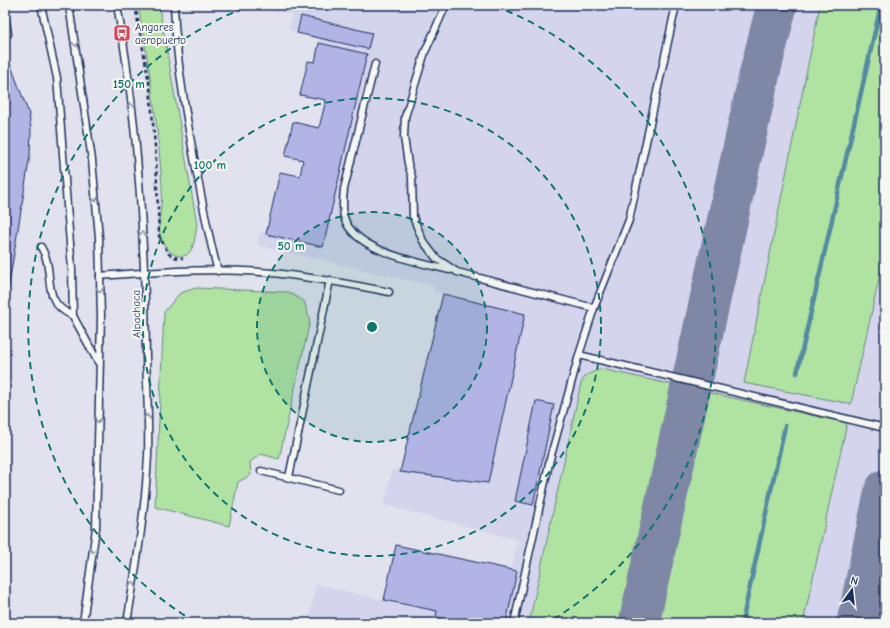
<svg xmlns="http://www.w3.org/2000/svg" width="890" height="628" font-family="'Comic Neue',sans-serif">
  <style>
    .built { fill: #d4d4ec }
    .green { fill: #b0e2a2; stroke: #668880 }
    .lines { fill: none; stroke-linecap: round; stroke-linejoin: round }
    .stream { stroke: #528ba1; stroke-width: 4.5 }
    .taxiway { stroke: #7e88a6; stroke-width: 41 }
    .building { fill: #b3b4e6; stroke: #1b2f5e }
    .service-casing { stroke: #1b2f5e; stroke-width: 9 }
    .path { stroke: #1b2f5e; stroke-width: 2.5; stroke-dasharray: 4 3; stroke-linecap: butt }
    .service { stroke: #f6f6f2; stroke-width: 6 }
    .oneway { stroke: #8892a8 }
    .ring { fill: none; stroke: #0f766e; stroke-width: 2; stroke-dasharray: 7 5 }
    .labels { text-anchor: middle; stroke-width: 4; stroke-linejoin: round; paint-order: stroke }
    .poi-label { font-size: 11px; fill: #1b2f5e; stroke: #f6f6f2; text-anchor: start }
    .street-label { font-size: 11px; fill: #1b2f5e; stroke: #f6f6f2 }
    .centre { fill: #0f766e; stroke: #f6f6f2; stroke-width: 2 }
    .ring-label { font-size: 12px; text-anchor: middle; font-weight: bold; fill: #0f766e; stroke: #f6f6f2; stroke-width: 4; stroke-linejoin: round; paint-order: stroke }
  </style>
  <rect width="100%" height="100%" fill="#e2e2ee"/>
  <filter id="ink" filterUnits="userSpaceOnUse"><feTurbulence type="fractalNoise" baseFrequency=".025" numOctaves="2"/><feDisplacementMap in="SourceGraphic" scale="8" xChannelSelector="R" yChannelSelector="G"/><feConvolveMatrix kernelMatrix="1 2 1 2 8 2 1 2 1" color-interpolation-filters="sRGB"/></filter>
  <g filter="url(#ink)">
    <path class="built" d="M 261,5 L 885,5 L 885,623 L 308,623 L 316,584 L 384,600 L 396,545 L 511,570 L 518,540 L 384,505 L 392,469 L 400,471 L 442,294 L 433,291 L 434,286 L 257,245 L 260,232 L 266,233 L 280,172 L 300,176 L 303,160 L 285,156 L 293,122 L 319,128 L 326,101 L 300,95 L 308,61 L 315,62 L 320,38 L 289,30 L 292,15 L 260,7 Z"/>
    <g class="green">
      <path d="M 138,5 L 159,5 L 197,224 C 196,232 195,241 192,248 C 184,266 165,251 161,238 C 156,223 163,203 162,187 C 158,125 149,65 138,5 Z"/>
      <path d="M 820,5 L 885,5 L 885,252 L 851,404 L 744,383 Z"/>
      <path d="M 196,288 L 288,292 L 304,301 L 310,321 L 279,459 L 261,454 L 250,462 L 251,475 L 238,482 L 229,526 L 155,507 L 164,312 L 180,293 Z"/>
      <path d="M 601,369 L 847,423 L 803,623 L 529,623 L 581,383 L 586,375 Z"/>
    </g>
    <g class="lines">
      <g class="stream">
        <path d="M 797,373 L 881,5"/>
        <path d="M 742,623 L 785,426"/>
      </g>
      <g class="taxiway">
        <path d="M 639,623 L 760,72 L 777,5"/>
        <path d="M 857,623 L 885,490"/>
      </g>
    </g>
    <g class="building">
      <path d="M 301,16 L 372,33 L 368,49 L 297,33 Z"/>
      <path d="M 319,43 L 367,54 L 323,247 L 266,234 L 280,172 L 300,176 L 303,160 L 285,156 L 293,122 L 319,128 L 326,100 L 300,95 L 308,61 L 315,62 Z"/>
      <path d="M 5,50 L 29,114 L 31,130 L 30,155 L 5,309 Z"/>
      <path d="M 443,294 L 525,314 L 488,483 L 400,472 Z"/>
      <path d="M 536,401 L 554,405 L 533,505 L 515,501 Z"/>
      <path d="M 396,545 L 517,571 L 506,623 L 463,623 L 436,617 L 437,611 L 384,600 Z"/>
    </g>
    <g class="lines">
      <g class="service-casing">
        <g id="service">
          <path d="M 41,5 L 57,78 L 72,269 L 73,316 L 98,362"/>
          <path d="M 69,5 L 92,160 L 99,237 L 101,316 L 96,528 L 83,623"/>
          <path d="M 117,5 C 138,120 145,239 146,356 C 147,389 149,423 148,456 C 145,512 136,568 127,623"/>
          <path d="M 174,5 C 176,60 186,115 196,169 C 203,203 208,237 218,271"/>
          <path d="M 446,5 L 425,52 L 405,117 L 404,137 L 408,164 L 412,177 L 413,217 L 423,241 L 436,258 L 457,272 L 594,308"/>
          <path d="M 5,14 L 8,34"/>
          <path d="M 375,64 L 344,189 C 343,198 342,207 344,217 C 353,251 420,263 450,270"/>
          <path d="M 41,247 C 57,273 38,300 73,316"/>
          <path d="M 100,276 C 157,272 215,267 272,273 C 312,277 350,284 389,292"/>
          <path d="M 579,355 L 885,428"/>
          <path d="M 261,471 L 339,490"/>
          <path d="M 289,477 L 330,280"/>
          <path d="M 514,623 L 550,459 L 579,355 L 594,308 L 629,220 L 676,5"/>
        </g>
      </g>
      <path class="path" d="M 135,5 L 150,88 L 156,158 L 159,236 L 169,254 L 177,258 L 183,258"/>
      <use href="#service" class="service"/>
    </g>
    <defs><path id="oneway-chevron" d="M-2-3.5L2.5 0L-2 3.5" fill="none" stroke-width="1.6" stroke-linecap="round" stroke-linejoin="round"/></defs>
    <g class="oneway">
      <use href="#oneway-chevron" transform="translate(76 44) rotate(81)"/>
      <use href="#oneway-chevron" transform="translate(130 105) rotate(-97)"/>
      <use href="#oneway-chevron" transform="translate(95 199) rotate(85)"/>
      <use href="#oneway-chevron" transform="translate(142 234) rotate(-94)"/>
      <use href="#oneway-chevron" transform="translate(100 290) rotate(88)"/>
      <use href="#oneway-chevron" transform="translate(147 417) rotate(-91)"/>
      <use href="#oneway-chevron" transform="translate(98 420) rotate(91)"/>
      <use href="#oneway-chevron" transform="translate(93 550) rotate(98)"/>
      <use href="#oneway-chevron" transform="translate(133 584) rotate(-81)"/>
    </g>
  </g>
  <circle cx="372" cy="327" r="115" fill="#0f766e" fill-opacity=".12"/>
  <g class="ring">
    <circle cx="372" cy="327" r="115"/>
    <circle cx="372" cy="327" r="229"/>
    <path d="M195 622A344 344 0 0 1 249 6M495 6A344 344 0 0 1 549 622"/>
  </g>
  <defs>
    <g id="bus-square" transform="scale(0.9)"><rect x="-9" y="-9" width="18" height="18" rx="4" fill="#d1495b" stroke="#f6f6f2"/><path d="M-5-6H5V4H4V6H2V4H-2V6H-4V4H-5ZM-3.5-4V0h7V-4ZM-3.5 1.2v1.5H-2V1.2ZM2 1.2v1.5H3.5V1.2Z" fill="#fff"/></g>
  </defs>
  <g fill-rule="evenodd">
    <use href="#bus-square" x="122" y="33"/>
  </g>
  <g class="labels">
    <g class="poi-label">
      <text x="135" y="31">Angares<tspan x="135" dy="13">aeropuerto</tspan></text>
    </g>
    <g class="street-label">
      <text transform="translate(136 314) rotate(-91)" y="4">Alpachaca</text>
    </g>
  </g>
  <circle cx="372" cy="327" r="6" class="centre"/>
  <g class="ring-label">
    <text x="129" y="88">150 m</text>
    <text x="210" y="169">100 m</text>
    <text x="291" y="250">50 m</text>
  </g>
  <rect width="890" height="628" fill="none" stroke="#f6f6f2" stroke-width="20"/>
  <rect x="10" y="10" width="870" height="608" fill="none" stroke="#1b2f5e" stroke-width="1.5" filter="url(#ink)"/>
  <g transform="translate(852 590) rotate(15)" stroke="#f6f6f2" stroke-width="3" paint-order="stroke">
  <path d="M0-3L7 15L0 10L-7 15Z" fill="#1b2f5e"/>
  <text y="-6" font-size="11" font-weight="bold" text-anchor="middle" fill="#1b2f5e">N</text>
  </g>
</svg>
